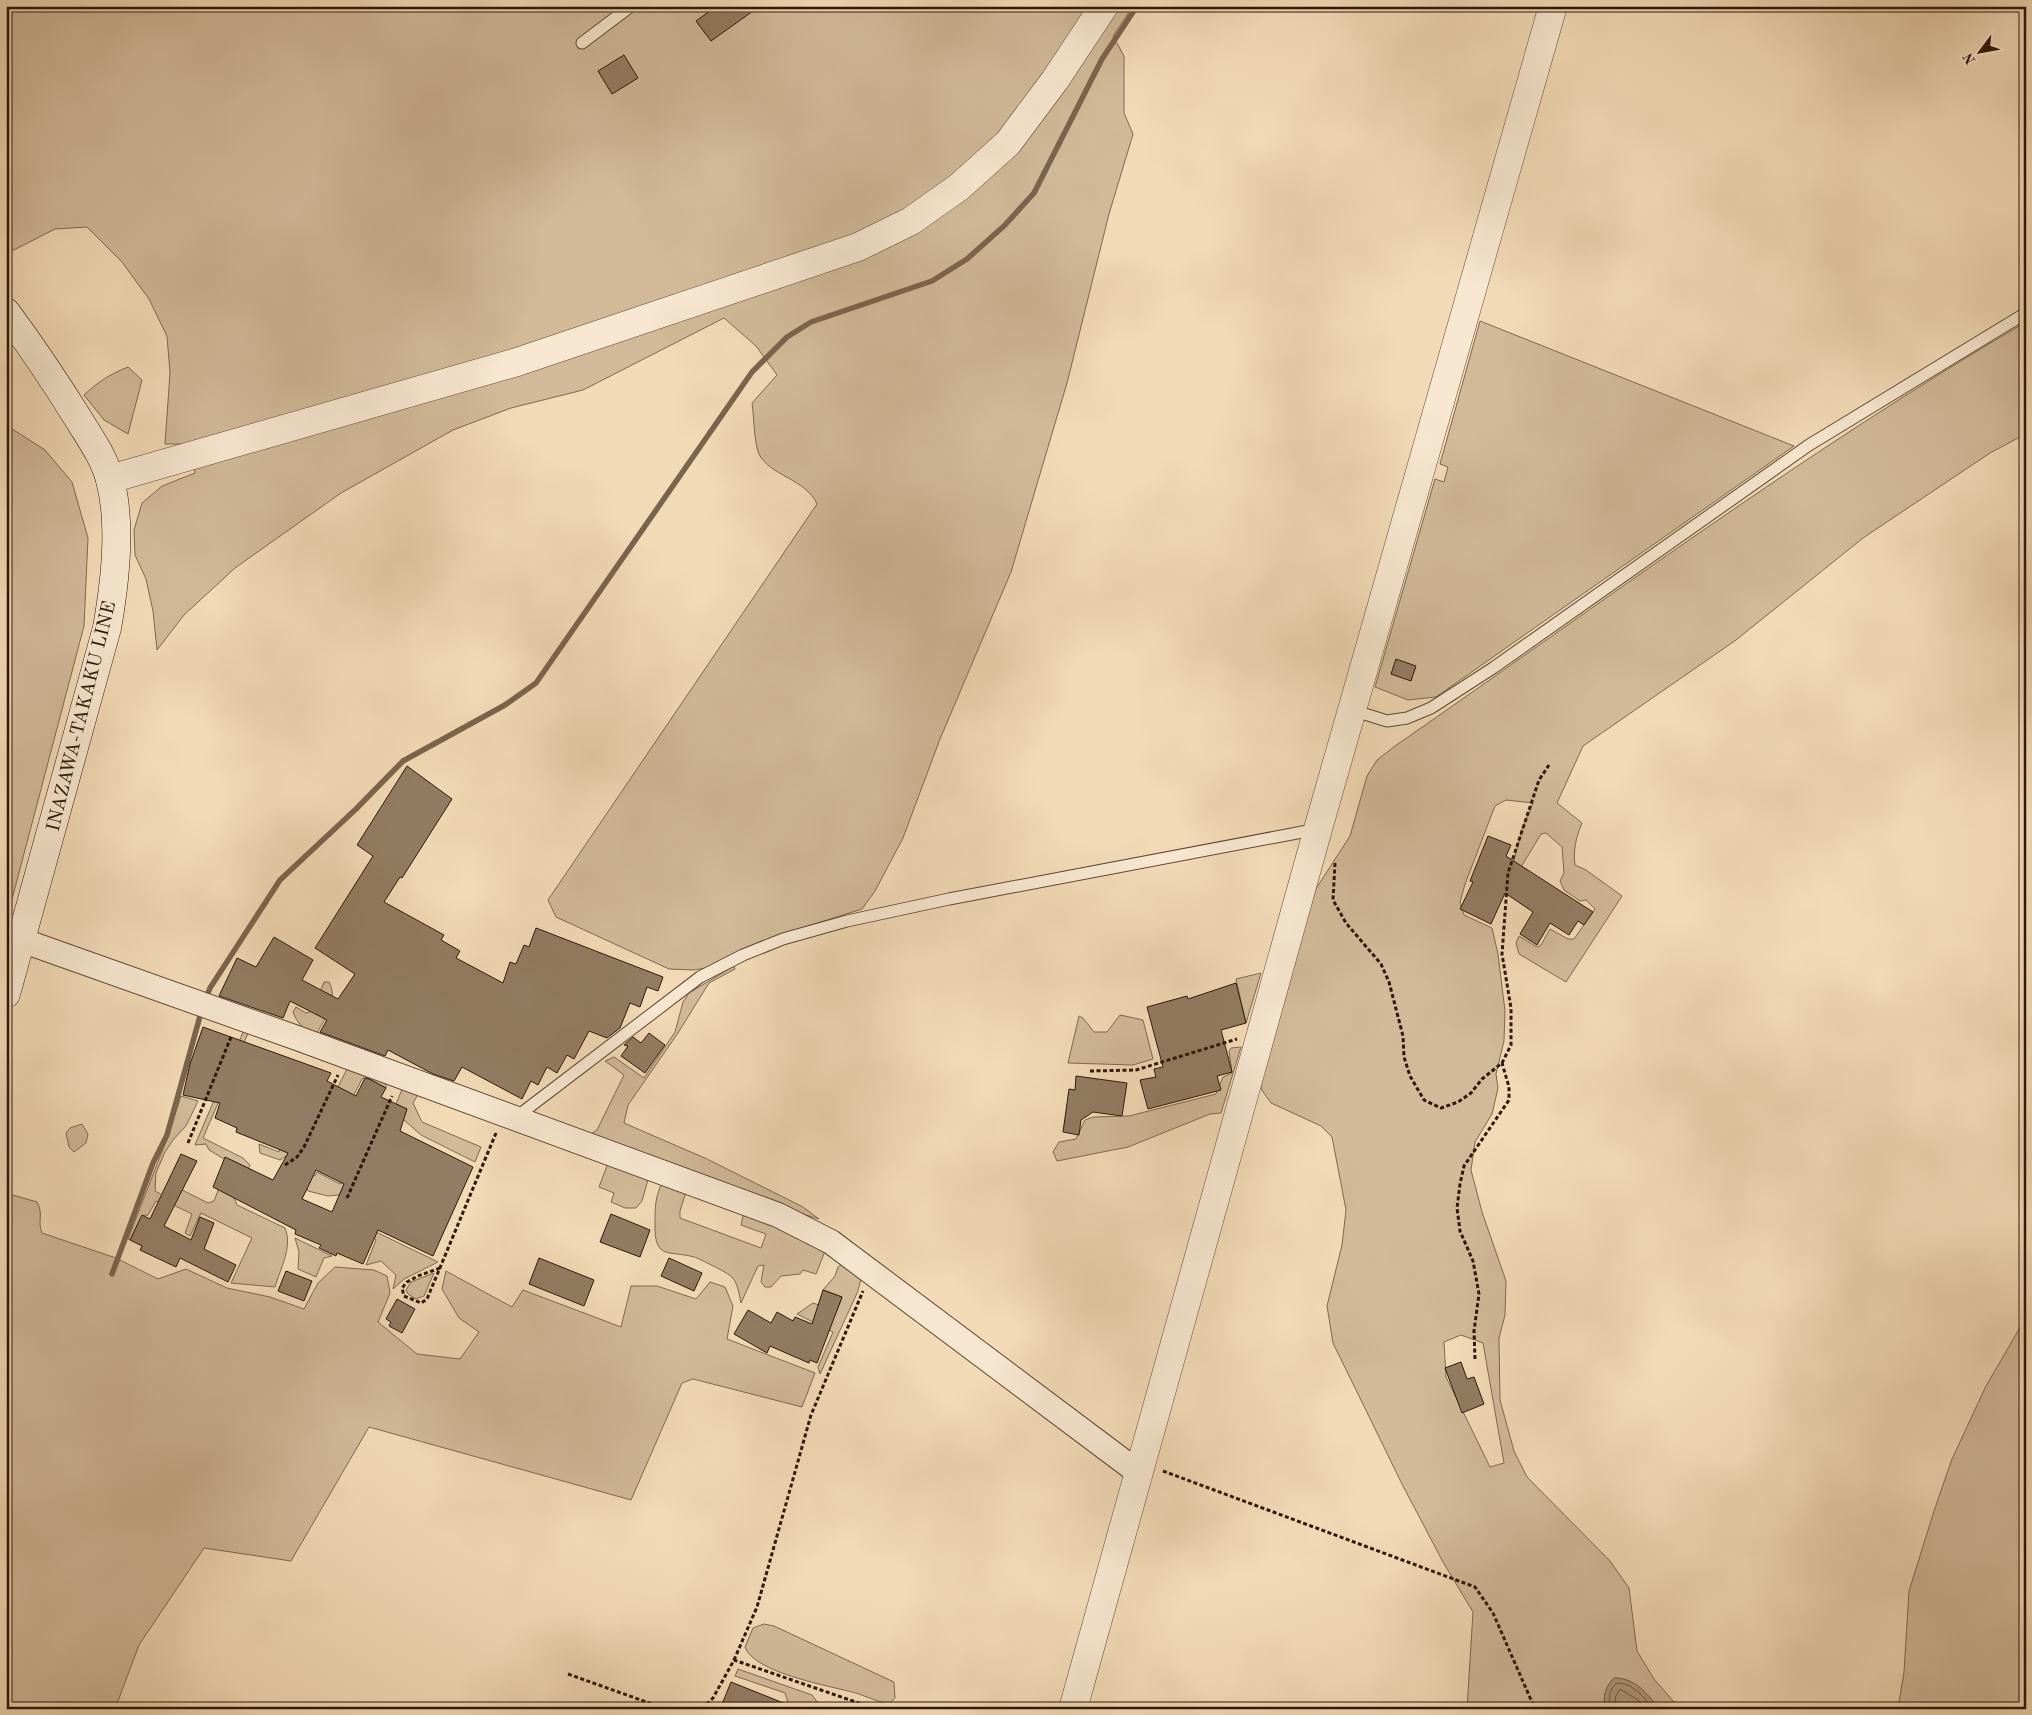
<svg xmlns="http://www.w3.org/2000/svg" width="2032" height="1715" font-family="'Old Standard TT',serif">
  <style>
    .green { fill: #d1b999; stroke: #7f6851; fill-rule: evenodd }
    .water { fill: #af987b; stroke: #7b644d }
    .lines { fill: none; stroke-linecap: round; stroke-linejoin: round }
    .shore { stroke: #6e5842; stroke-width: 1 }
    .stream { stroke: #7b644d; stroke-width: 5.5 }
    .building { fill: #937c63; stroke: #2d1709; fill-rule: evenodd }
    .service-casing { stroke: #5e4834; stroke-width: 13 }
    .minor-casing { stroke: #5e4834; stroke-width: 26 }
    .tertiary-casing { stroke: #5e4834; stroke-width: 29 }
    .secondary-casing { stroke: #2d1709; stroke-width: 29 }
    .path { stroke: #2d1709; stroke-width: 3; stroke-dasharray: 4 2.5; stroke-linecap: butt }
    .service { stroke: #f7e7d0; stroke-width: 11 }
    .minor { stroke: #f7e7d0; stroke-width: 24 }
    .tertiary { stroke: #f7e7d0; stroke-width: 28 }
    .secondary { stroke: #f7e7d0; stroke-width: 28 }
    .labels { text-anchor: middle; stroke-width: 4.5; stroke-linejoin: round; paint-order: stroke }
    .street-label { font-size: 19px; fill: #2d1709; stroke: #f7e7d0 }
  </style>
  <rect width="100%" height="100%" fill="#f2dab6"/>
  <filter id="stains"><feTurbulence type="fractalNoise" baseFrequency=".004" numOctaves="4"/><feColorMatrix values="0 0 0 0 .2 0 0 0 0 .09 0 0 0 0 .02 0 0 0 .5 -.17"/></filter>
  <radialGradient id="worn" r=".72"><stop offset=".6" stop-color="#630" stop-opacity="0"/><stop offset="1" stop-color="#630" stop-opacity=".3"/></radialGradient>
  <g class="green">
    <path d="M 6,6 L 1102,6 L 1108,25 L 1120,6 L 1133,6 L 1113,36 L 1124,56 L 1124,113 L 1133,134 L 1109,214 L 1067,383 L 1011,572 L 940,739 L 903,838 L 875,891 L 862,909 L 783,934 L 706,968 L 694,970 L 669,969 L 556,917 L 548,900 L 817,504 C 806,479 770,476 759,454 C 754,443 754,416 752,403 L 777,375 L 756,346 L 724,318 L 583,390 L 511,408 L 453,430 L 341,493 L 235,568 L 184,615 L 157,650 L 153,611 L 146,579 L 135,555 L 134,530 L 142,503 L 162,486 L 195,473 L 192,444 L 165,444 L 170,373 L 167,336 L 149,299 L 122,262 L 87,227 L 55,229 L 6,254 Z"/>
    <path d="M 1480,321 L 1794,446 L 1436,697 L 1408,700 L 1375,687 L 1435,479 L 1444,482 L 1448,467 L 1440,464 Z"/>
    <path d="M 2026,322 L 2026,442 L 2020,437 L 1990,453 L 1863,538 L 1736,640 L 1583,746 L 1557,803 L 1582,823 C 1576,837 1573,850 1575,865 L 1586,870 L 1622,896 L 1566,982 L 1519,954 L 1516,943 L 1519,936 L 1537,947 L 1541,945 L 1550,929 L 1568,939 L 1574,939 L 1595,909 L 1586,900 L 1580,901 L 1564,890 L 1560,881 L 1564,873 L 1562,847 L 1546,833 L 1541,834 L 1521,867 L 1513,864 L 1522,829 L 1533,803 L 1506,800 L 1495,806 L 1465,884 L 1460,902 L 1464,915 L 1492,928 L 1498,954 L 1505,1011 L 1504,1041 L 1496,1074 L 1498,1088 L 1492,1114 L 1475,1142 L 1471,1170 L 1482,1212 L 1506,1281 L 1505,1315 L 1499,1338 L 1500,1400 L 1514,1451 L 1527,1477 L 1610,1561 L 1629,1588 L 1637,1651 L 1654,1679 L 1680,1709 L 1659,1709 C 1647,1693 1635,1678 1614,1678 C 1605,1688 1603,1695 1605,1709 L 1467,1709 L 1473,1612 L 1443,1562 L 1403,1486 L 1333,1343 L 1327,1306 L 1342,1245 L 1346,1210 L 1332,1137 L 1321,1126 L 1271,1103 L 1261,1089 L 1260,1071 L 1310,898 L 1350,836 L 1367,776 L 1377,760 L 1395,746 C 1603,602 1807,450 2026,322 ZM 1461,1335 L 1483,1343 L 1504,1463 L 1490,1467 L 1446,1377 L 1444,1342 Z"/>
    <path d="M 128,367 L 142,380 L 128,434 L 104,420 L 84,395 C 98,382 110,374 128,367 Z"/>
    <path d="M 6,425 L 45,450 L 72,482 L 88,538 L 84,626 L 6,922 Z"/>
    <path d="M 734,966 L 735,969 L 709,983 L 678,1033 L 628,1105 L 624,1123 L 707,1159 L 803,1207 L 819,1219 L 803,1214 L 815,1221 L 782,1204 L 589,1135 L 597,1130 L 624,1075 L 605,1061 L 614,1057 L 644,1078 L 675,1032 L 683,1002 L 689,993 Z"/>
    <path d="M 1261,973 L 1246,1023 L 1236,979 Z"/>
    <path d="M 324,982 L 329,982 C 339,1001 325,1019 315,1036 C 304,1030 297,1023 293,1012 L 296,1007 L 306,1013 L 312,1011 Z"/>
    <path d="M 1120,1015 L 1143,1020 L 1153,1059 L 1133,1065 L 1068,1063 L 1079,1016 L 1083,1018 L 1094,1032 L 1107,1032 Z"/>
    <path d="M 244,1030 L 249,1031 L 203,1138 L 243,1158 L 250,1165 L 234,1197 L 237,1205 L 285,1228 C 293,1247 280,1269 275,1287 L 231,1283 L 252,1238 L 201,1213 L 190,1236 L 185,1233 L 192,1214 L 171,1204 L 156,1201 L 148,1215 L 142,1216 L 130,1240 L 128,1239 L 168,1136 L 181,1096 L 198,1101 L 186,1126 L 173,1140 L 165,1152 L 156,1173 L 155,1191 L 166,1197 L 174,1186 L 208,1203 L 214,1201 L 229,1162 L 209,1150 L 206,1144 L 195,1145 Z"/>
    <path d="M 1241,1047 L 1221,1113 L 1210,1114 L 1128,1147 L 1057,1161 L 1053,1152 L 1059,1142 L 1076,1139 L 1085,1120 L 1093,1117 L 1129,1116 L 1216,1094 L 1223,1077 L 1232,1073 L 1229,1051 L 1231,1048 Z"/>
    <path d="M 354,1066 L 386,1080 L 386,1088 L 366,1077 L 362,1079 L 337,1128 L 322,1119 L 347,1069 Z"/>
    <path d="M 403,1087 L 419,1093 L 413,1103 L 422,1122 L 481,1147 L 475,1162 L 421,1135 L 403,1119 L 407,1109 L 396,1104 Z"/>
    <path d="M 297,1104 L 294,1151 L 280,1160 L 260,1153 L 259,1144 L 279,1152 Z"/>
    <path d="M 82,1124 L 88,1134 L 86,1143 L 74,1152 L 69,1147 L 66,1133 L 70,1128 Z"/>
    <path d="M 608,1163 L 649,1176 L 642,1201 L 636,1208 L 625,1208 L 611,1202 L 614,1193 L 599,1187 Z"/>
    <path d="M 295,1166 L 315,1176 L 317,1172 L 340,1184 L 345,1172 L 345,1185 L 339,1195 L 328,1196 L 308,1191 Z"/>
    <path d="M 662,1182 L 686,1192 L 680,1211 L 680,1218 L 761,1248 L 766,1234 L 741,1225 L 744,1212 L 784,1226 L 825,1251 L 816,1274 L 803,1270 L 800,1274 L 781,1276 L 771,1287 L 765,1287 L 761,1282 L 764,1265 L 758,1266 L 741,1303 C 739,1294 738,1284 732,1277 C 728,1273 700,1259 694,1257 C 670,1250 654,1261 655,1224 C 655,1206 655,1199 662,1182 Z"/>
    <path d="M 6,1193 L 37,1202 C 44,1214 37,1221 42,1233 L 116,1258 L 158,1279 L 186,1269 L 227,1288 L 270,1297 L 304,1309 L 318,1283 L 335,1267 L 374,1270 L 387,1276 L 390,1293 L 378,1322 L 417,1354 L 460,1359 L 479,1332 L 459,1318 L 442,1289 L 446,1271 L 512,1307 L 523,1290 L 621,1327 L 631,1286 L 657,1286 L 696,1299 L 710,1282 L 725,1287 L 733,1306 L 727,1339 L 815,1373 L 802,1407 L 693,1379 L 682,1383 L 631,1500 L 369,1427 L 291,1561 L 204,1548 L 139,1645 L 115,1709 L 6,1709 Z"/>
    <path d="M 374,1231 L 438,1262 L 404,1279 L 393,1289 L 396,1275 L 381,1261 L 366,1265 L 376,1240 L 372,1235 Z"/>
    <path d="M 295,1238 L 332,1256 L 324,1258 L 316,1277 L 298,1269 L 299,1252 Z"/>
    <path d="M 845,1263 L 862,1274 L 858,1291 L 820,1374 L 818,1367 L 833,1332 L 797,1314 L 813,1303 L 837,1311 L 842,1297 L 823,1290 L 835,1276 L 838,1267 Z"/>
    <path d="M 434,1273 L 424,1296 L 416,1299 L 408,1294 L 406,1290 L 411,1282 Z"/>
    <path d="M 2026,1317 L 2026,1709 L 1898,1709 L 1904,1672 L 1909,1591 L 1934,1511 L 1952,1459 L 1986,1386 Z"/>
    <path d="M 764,1624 L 774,1626 L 894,1682 L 895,1698 L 889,1705 C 878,1701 867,1697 856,1693 C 830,1686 754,1673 745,1647 L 753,1628 Z"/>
    <path d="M 738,1669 L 812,1695 L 818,1703 L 816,1709 L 790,1709 L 785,1693 L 735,1676 Z"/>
  </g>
  <path class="water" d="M 1614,1678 C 1635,1678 1647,1693 1659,1709 L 1605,1709 C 1603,1696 1605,1688 1614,1678 Z"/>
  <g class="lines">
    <g class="shore">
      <path d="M 1610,1709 C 1609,1698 1608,1690 1617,1683 C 1633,1683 1644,1697 1653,1709"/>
      <path d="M 1616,1709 L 1615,1698 L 1620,1689 L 1638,1700 L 1645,1709"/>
    </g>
    <g class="stream">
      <path d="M 205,1000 L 210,988 L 280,880 L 356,809 L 403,761 L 505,705 L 536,683 L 752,372 L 787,337 L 811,322 L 932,281 L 967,259 L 1005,225 L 1034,193 L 1102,59 L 1137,6"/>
      <path d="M 112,1274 L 153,1163 L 167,1135 L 202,1009"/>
    </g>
  </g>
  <g class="building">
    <path d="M 717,6 L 760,6 L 711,41 L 696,21 Z"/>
    <path d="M 624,55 L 638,78 L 612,94 L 598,71 Z"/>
    <path d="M 1396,659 L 1416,666 L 1411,681 L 1391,674 Z"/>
    <path d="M 407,766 L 452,799 L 402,878 L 400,877 L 384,902 L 444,935 L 441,940 L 460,951 L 456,958 L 503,983 L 510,962 L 516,964 L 524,945 L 529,947 L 536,928 L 663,977 L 658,991 L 647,987 L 640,1007 L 630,1003 L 620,1028 L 607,1038 L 589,1031 L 574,1059 L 567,1055 L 557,1073 L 547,1067 L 538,1085 L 531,1081 L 522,1099 L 462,1067 L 454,1081 L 433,1074 L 388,1050 L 385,1056 L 320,1032 L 327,1020 L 290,1001 L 283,1018 L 219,996 L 237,958 L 256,967 L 274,937 L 313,960 L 302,980 L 338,999 L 355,974 L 315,948 L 373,856 L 357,845 Z"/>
    <path d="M 1488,836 L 1511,845 L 1506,856 L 1593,912 L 1584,925 L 1578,921 L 1569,935 L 1550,923 L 1537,945 L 1520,934 L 1533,912 L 1505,893 L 1491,924 L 1460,909 L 1473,882 L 1470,881 Z"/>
    <path d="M 1236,983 L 1246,1023 L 1221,1030 L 1232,1072 L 1217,1076 L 1221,1090 L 1148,1109 L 1140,1080 L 1156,1077 L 1154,1069 L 1163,1067 L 1147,1007 L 1187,996 L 1188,999 Z"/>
    <path d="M 203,1027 L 331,1073 L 327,1081 L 356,1096 L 365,1078 L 369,1079 L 386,1088 L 381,1097 L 407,1109 L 400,1131 L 473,1167 L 433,1256 L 378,1230 L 363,1264 L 337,1253 L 336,1256 L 319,1248 L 321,1245 L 295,1234 L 296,1230 L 213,1187 L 225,1157 L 273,1180 L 288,1153 L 236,1132 L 237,1128 L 215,1118 L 220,1103 L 183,1095 L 190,1064 ZM 316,1170 L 344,1184 L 332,1212 L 302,1199 Z"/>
    <path d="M 649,1033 L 665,1045 L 645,1073 L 621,1056 L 628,1046 L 624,1045 L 633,1037 L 641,1043 Z"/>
    <path d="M 1076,1076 L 1127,1083 L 1122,1116 L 1093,1112 L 1081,1120 L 1079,1135 L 1063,1132 L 1069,1089 L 1075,1090 Z"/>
    <path d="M 181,1154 L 197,1161 L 164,1226 L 191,1240 L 200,1217 L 214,1223 L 204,1249 L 236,1265 L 228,1282 L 180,1258 L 176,1267 L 140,1250 L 142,1246 L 130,1240 L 142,1215 L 150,1219 Z"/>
    <path d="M 611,1214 L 650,1230 L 640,1257 L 600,1242 Z"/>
    <path d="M 539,1258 L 594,1280 L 584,1306 L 529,1284 Z"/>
    <path d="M 669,1258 L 702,1273 L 694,1291 L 661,1276 Z"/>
    <path d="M 286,1271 L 312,1281 L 304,1301 L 278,1291 Z"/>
    <path d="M 823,1290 L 842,1297 L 817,1363 L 810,1360 L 809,1363 L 770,1346 L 767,1353 L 734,1334 L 748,1310 L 771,1323 L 777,1312 L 793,1321 L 795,1317 L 812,1324 Z"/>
    <path d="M 397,1299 L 415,1309 L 402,1333 L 389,1326 L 391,1322 L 386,1319 Z"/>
    <path d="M 1461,1362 L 1467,1379 L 1474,1377 L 1484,1404 L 1462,1413 L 1445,1368 Z"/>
    <path d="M 731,1682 L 796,1708 L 796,1709 L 720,1709 Z"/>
  </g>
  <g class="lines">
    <g class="service-casing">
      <g id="service">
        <path d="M 582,43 L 631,6"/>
        <path d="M 1352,710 L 1387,721 L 1407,718 L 1431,708 L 1493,668 L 1809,445 L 2026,313"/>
        <path d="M 515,1118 L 700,977 L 743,955 L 783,939 L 847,921 L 949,899 L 1318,829"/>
      </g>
    </g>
    <g class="minor-casing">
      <path id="minor" d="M 21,940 L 297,1038 L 778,1215 L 831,1242 L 1139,1473"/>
    </g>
    <g class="tertiary-casing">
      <g id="tertiary">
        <path d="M 110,479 L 517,362 L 858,247 L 911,221 L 959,187 L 1008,143 L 1055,80 L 1104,6"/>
        <path d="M 1073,1709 L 1318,829 L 1553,6"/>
      </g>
    </g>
    <g class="secondary-casing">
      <path id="secondary" d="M 6,312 C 32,347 56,383 79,420 C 90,438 105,459 110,480 C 122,524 115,583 107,628 L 6,994"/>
    </g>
    <g class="path">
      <path d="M 1335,863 L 1333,900 L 1346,923 L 1381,964 L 1389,982 L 1403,1036 L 1404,1057 L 1410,1076 L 1424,1100 L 1441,1108 L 1458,1102 L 1471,1093 L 1482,1079 L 1502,1063 L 1511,1045 L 1511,1008 L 1502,954 L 1508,873 L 1539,780 L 1549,765"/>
      <path d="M 1090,1071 L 1136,1070 L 1237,1039"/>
      <path d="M 188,1143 L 231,1037"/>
      <path d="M 285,1165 L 297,1157 L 304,1147 L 338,1075"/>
      <path d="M 347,1198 L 392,1096"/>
      <path d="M 440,1268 L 418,1276 L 407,1282 L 402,1288 L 404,1296 L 421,1303 L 427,1299 L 496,1133"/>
      <path d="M 1475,1359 L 1474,1331 L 1479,1294 L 1473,1261 L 1460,1231 L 1457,1208 L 1460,1184 L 1464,1166 L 1509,1100 L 1509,1087 L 1502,1063"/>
      <path d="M 1163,1471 L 1475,1587 L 1493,1613 L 1535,1709"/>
      <path d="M 734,1660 L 757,1607 L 811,1415 L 863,1291"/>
      <path d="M 568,1674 L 666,1709"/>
      <path d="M 702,1709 L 713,1698 L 734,1660 L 876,1709"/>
    </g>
    <use href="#service" class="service"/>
    <use href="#minor" class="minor"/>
    <use href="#tertiary" class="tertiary"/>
    <use href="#secondary" class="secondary"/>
  </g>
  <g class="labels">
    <g class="street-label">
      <text transform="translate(80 716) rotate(-76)" y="7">INAZAWA-TAKAKU LINE</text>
    </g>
  </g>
  <rect width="2032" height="1715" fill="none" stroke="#f2dab6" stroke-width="25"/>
  <rect x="8" y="8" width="2017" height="1700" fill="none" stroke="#2d1709" stroke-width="2.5"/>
  <rect x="12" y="12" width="2007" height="1690" fill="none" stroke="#2d1709"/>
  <g transform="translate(1980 52) rotate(238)" stroke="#f7e7d0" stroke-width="4" paint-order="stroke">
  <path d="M0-4L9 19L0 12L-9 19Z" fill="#2d1709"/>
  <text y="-8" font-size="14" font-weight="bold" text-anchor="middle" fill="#2d1709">N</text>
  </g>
  <rect width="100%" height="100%" filter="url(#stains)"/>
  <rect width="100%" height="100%" fill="url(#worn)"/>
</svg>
